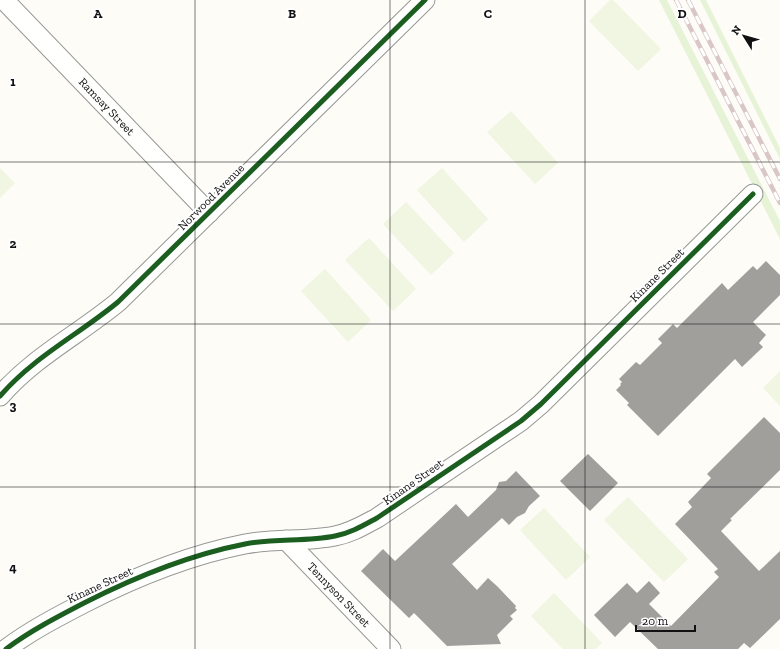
<svg xmlns="http://www.w3.org/2000/svg" width="780" height="649" font-family="'Zilla Slab',serif">
  <style>
    .green { fill: #e7f3d7 }
    .pitch { fill: #f0f6e1 }
    .building { fill: #a19f9c }
    .lines { fill: none; stroke-linecap: round; stroke-linejoin: round }
    .minor-casing { stroke: #979795; stroke-width: 21 }
    .minor { stroke: #fffffe; stroke-width: 19 }
    .rail-casing { stroke: #d9c6c7; stroke-width: 4.5 }
    .rail { stroke: #fff; stroke-width: 3; stroke-dasharray: 9; stroke-linecap: butt }
    .cycleway-casing { stroke: #fff; stroke-width: 8 }
    .cycleway { stroke: #1b5e20; stroke-width: 5 }
    .grid { fill: none; stroke: #111; stroke-width: 1; stroke-opacity: 0.55 }
    .labels { text-anchor: middle; stroke-width: 4; stroke-linejoin: round; paint-order: stroke }
    .street-label { font-size: 12px; fill: #111; stroke: #fff }
    .grid-label { font-size: 13px; text-anchor: middle; font-weight: bold; fill: #111; stroke: #fff; stroke-width: 4; stroke-linejoin: round; paint-order: stroke }
  </style>
  <rect width="100%" height="100%" fill="#fdfcf7"/>
  <g class="green">
    <path d="M 659,0 L 667,0 L 780,221 L 780,239 Z"/>
    <path d="M 700,0 L 706,0 L 780,148 L 780,159 Z"/>
  </g>
  <g class="pitch">
    <path d="M 610,0 L 613,0 L 661,49 L 638,71 L 589,21 Z"/>
    <path d="M 511,111 L 558,163 L 535,184 L 487,132 Z"/>
    <path d="M 0,168 L 15,183 L 0,198 Z"/>
    <path d="M 442,168 L 488,219 L 464,242 L 417,190 Z"/>
    <path d="M 406,202 L 454,253 L 431,275 L 383,224 Z"/>
    <path d="M 369,238 L 416,289 L 393,311 L 345,260 Z"/>
    <path d="M 325,269 L 371,320 L 348,342 L 301,291 Z"/>
    <path d="M 780,371 L 780,406 L 763,388 Z"/>
    <path d="M 628,497 L 688,559 L 664,582 L 604,520 Z"/>
    <path d="M 544,508 L 590,557 L 566,580 L 520,530 Z"/>
    <path d="M 554,593 L 602,643 L 596,649 L 563,649 L 531,616 Z"/>
  </g>
  <g class="building">
    <path d="M 766,261 L 780,275 L 780,295 L 753,322 L 766,335 L 759,343 L 763,347 L 742,367 L 735,359 L 658,436 L 627,405 L 629,403 L 616,390 L 621,385 L 620,384 L 622,382 L 619,379 L 636,362 L 640,365 L 662,343 L 658,339 L 673,324 L 677,328 L 722,283 L 728,290 L 753,266 L 757,270 Z"/>
    <path d="M 764,417 L 780,433 L 780,470 L 730,519 L 732,520 L 721,531 L 759,571 L 780,551 L 780,619 L 750,648 L 744,643 L 738,649 L 658,649 L 630,622 L 615,637 L 594,615 L 627,583 L 637,593 L 649,581 L 660,593 L 649,604 L 671,626 L 719,577 L 714,572 L 718,569 L 675,524 L 692,507 L 688,502 L 711,478 L 707,474 Z"/>
    <path d="M 588,454 L 618,483 L 590,511 L 560,481 Z"/>
    <path d="M 516,471 L 540,496 L 529,506 L 525,513 L 517,517 L 509,525 L 502,518 L 452,564 L 477,590 L 488,578 L 498,587 L 516,606 L 515,608 L 517,610 L 510,616 L 513,619 L 497,635 L 501,644 L 447,646 L 414,613 L 409,618 L 361,571 L 383,549 L 395,561 L 456,504 L 468,517 L 496,490 L 499,482 L 506,481 Z"/>
  </g>
  <g class="lines">
    <g class="minor-casing">
      <g id="minor">
        <path id="s1" d="M 4,0 L 209,213"/>
        <path d="M 0,396 C 35,356 78,335 118,302 L 425,0"/>
        <path id="s2" d="M 286,540 L 391,649"/>
        <path d="M 6,649 C 30,631 57,617 84,603 C 135,577 189,555 245,544 C 275,538 306,542 335,536 C 351,533 364,525 377,518 L 521,421 L 541,404 L 753,194"/>
      </g>
    </g>
    <use href="#minor" class="minor"/>
    <g class="rail-casing">
      <g id="rail">
        <path d="M 676,0 L 780,203"/>
        <path d="M 688,0 L 780,179"/>
      </g>
    </g>
    <use href="#rail" class="rail"/>
    <g class="cycleway-casing">
      <g id="cycleway">
        <path d="M 0,396 C 35,356 78,335 118,302 L 425,0"/>
        <path d="M 6,649 C 30,631 57,617 84,603 C 135,577 189,555 245,544 C 275,538 306,542 335,536 C 351,533 364,525 377,518 L 521,421 L 541,404 L 753,194"/>
      </g>
    </g>
    <use href="#cycleway" class="cycleway"/>
  </g>
  <path class="grid" d="M 195,0 L 195,649M 390,0 L 390,649M 585,0 L 585,649M 0,162 L 780,162M 0,324 L 780,324M 0,487 L 780,487"/>
  <g class="labels">
    <g class="street-label">
      <text dy="4" stroke="none"><textPath href="#s1" startOffset="148">Ramsay Street</textPath></text>
      <text transform="translate(211 197) rotate(-45)" y="4">Norwood Avenue</text>
      <text transform="translate(657 275) rotate(-45)" y="4">Kinane Street</text>
      <text transform="translate(413 482) rotate(-35)" y="4">Kinane Street</text>
      <text transform="translate(100 585) rotate(-25)" y="4">Kinane Street</text>
      <text dy="4" stroke="none"><textPath href="#s2" startOffset="76">Tennyson Street</textPath></text>
    </g>
  </g>
  <g class="grid-label">
    <text x="98" y="18">A</text>
    <text x="292" y="18">B</text>
    <text x="488" y="18">C</text>
    <text x="682" y="18">D</text>
    <text x="13" y="86">1</text>
    <text x="13" y="248">2</text>
    <text x="13" y="410">3</text>
    <text x="13" y="572">4</text>
  </g>
  <g transform="translate(744 36) rotate(307)" stroke="#ffffff" stroke-width="3" paint-order="stroke">
  <path d="M0-3L7 15L0 10L-7 15Z" fill="#111111"/>
  <text y="-6" font-size="11" font-weight="bold" text-anchor="middle" fill="#111111">N</text>
  </g>
  <path d="M636 625v6h59v-6" fill="none" stroke="#111111" stroke-width="2"/>
  <text x="642" y="625" font-size="12" fill="#111111" stroke="#ffffff" stroke-width="3" paint-order="stroke">20 m</text>
</svg>
